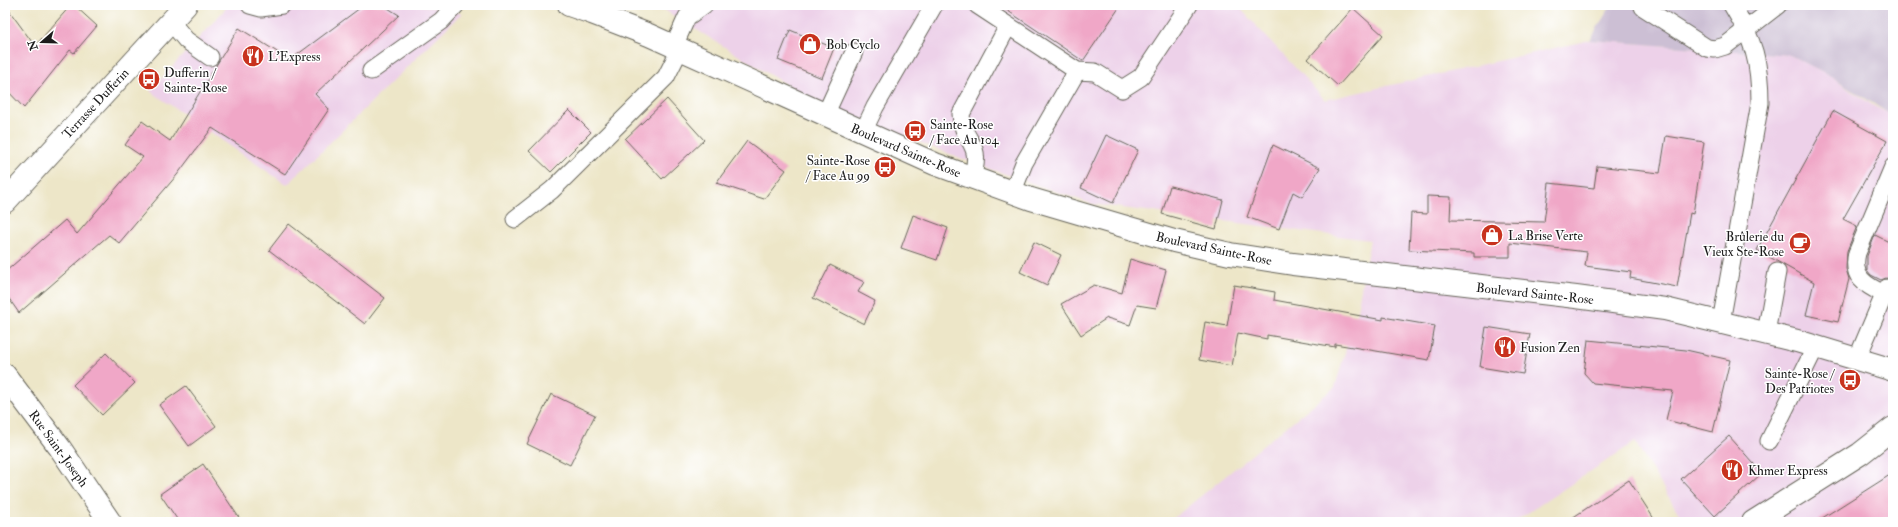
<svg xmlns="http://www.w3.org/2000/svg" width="1898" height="527" font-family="'IM FELL Double Pica',serif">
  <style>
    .built { fill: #edd1e9 }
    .industrial { fill: #ccbfd4 }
    .building { fill: #f0a7c7 }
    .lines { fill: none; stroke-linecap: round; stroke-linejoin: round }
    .service-casing { stroke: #656358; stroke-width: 19 }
    .minor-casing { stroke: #656358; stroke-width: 24 }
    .tertiary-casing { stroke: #656358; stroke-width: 24 }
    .service { stroke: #fff; stroke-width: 17 }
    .minor { stroke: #fff; stroke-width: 22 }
    .tertiary { stroke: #fff; stroke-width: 22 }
    .labels { text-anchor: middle; stroke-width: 3; stroke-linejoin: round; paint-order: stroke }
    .poi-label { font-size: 13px; fill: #1c1c1c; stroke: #fff; text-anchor: start }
    .street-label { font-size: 13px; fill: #1c1c1c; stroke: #fff }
  </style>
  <rect width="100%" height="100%" fill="#fff"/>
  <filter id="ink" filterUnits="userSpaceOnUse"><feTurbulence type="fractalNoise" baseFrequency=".025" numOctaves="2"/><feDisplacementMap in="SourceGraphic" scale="8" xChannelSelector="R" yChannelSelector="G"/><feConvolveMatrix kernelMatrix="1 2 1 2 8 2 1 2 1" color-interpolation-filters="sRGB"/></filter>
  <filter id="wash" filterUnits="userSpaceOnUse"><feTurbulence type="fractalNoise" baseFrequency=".012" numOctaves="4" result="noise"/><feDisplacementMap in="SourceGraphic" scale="16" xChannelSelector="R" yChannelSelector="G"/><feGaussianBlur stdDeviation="0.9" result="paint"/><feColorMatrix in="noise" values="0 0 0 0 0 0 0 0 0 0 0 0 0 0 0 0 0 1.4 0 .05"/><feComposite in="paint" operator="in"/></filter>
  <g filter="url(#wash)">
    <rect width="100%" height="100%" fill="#ede6c8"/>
    <g class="built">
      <path d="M 229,5 L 419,5 L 462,13 L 287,185 L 150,91 Z"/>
      <path d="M 661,5 L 1237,5 L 1325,100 L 1590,40 L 1790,55 L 1831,76 L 1874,106 L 1888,113 L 1893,112 L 1893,522 L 1684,522 L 1635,442 L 1514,522 L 1169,522 L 1335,387 L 1357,311 L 1370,240 L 1092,204 L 968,161 L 811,100 L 658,6 Z"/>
    </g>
    <path class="industrial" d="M 1611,5 L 1893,5 L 1893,112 L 1888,113 L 1831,76 L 1790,55 L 1590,40 Z"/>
    <g id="blocks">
      <g class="building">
        <path d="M 5,5 L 35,46 L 71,5 L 74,5 L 97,26 L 74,53 L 70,50 L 24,108 L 5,88 Z"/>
        <path d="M 364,5 L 383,5 L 399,15 L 315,94 L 329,109 L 285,174 L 212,128 L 177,175 L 119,243 L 109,235 L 19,313 L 5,293 L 5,272 L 65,220 L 77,234 L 143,157 L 125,145 L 142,121 L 170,141 L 239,28 L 290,60 Z"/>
        <path d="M 999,5 L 1121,5 L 1083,61 Z"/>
        <path d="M 1353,8 L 1383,35 L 1338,86 L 1308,59 Z"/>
        <path d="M 790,30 L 834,48 L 822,78 L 778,60 Z"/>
        <path d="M 667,99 L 704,140 L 662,179 L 625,139 Z"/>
        <path d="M 569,110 L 591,132 L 551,172 L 529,151 Z"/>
        <path d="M 1833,111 L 1887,141 L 1843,219 L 1857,226 L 1847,251 L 1846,269 L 1849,279 L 1838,322 L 1806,315 L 1814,282 L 1757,250 Z"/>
        <path d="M 1106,135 L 1138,150 L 1113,203 L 1081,188 Z"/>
        <path d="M 1666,136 L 1704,142 L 1693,214 L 1690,213 L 1677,287 L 1630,278 L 1631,272 L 1585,266 L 1587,252 L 1510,243 L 1510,257 L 1474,257 L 1474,253 L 1409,250 L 1411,213 L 1427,214 L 1427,196 L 1451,197 L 1450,220 L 1544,222 L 1549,183 L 1594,188 L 1597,166 L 1660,173 Z"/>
        <path d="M 747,141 L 786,170 L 764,199 L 716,183 Z"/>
        <path d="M 1273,145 L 1320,168 L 1302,197 L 1293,192 L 1279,229 L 1247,217 Z"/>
        <path d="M 1170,186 L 1223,200 L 1216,229 L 1162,214 Z"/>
        <path d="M 913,215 L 948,228 L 937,260 L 901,248 Z"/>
        <path d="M 289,224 L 385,298 L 365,324 L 269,250 Z"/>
        <path d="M 1875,235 L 1893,244 L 1893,280 L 1886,278 L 1881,280 L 1871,275 L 1867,270 L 1867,256 Z"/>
        <path d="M 1034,242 L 1061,255 L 1047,285 L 1020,272 Z"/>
        <path d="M 1130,259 L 1166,270 L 1156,308 L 1137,305 L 1130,325 L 1107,318 L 1081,335 L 1061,304 L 1094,285 L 1122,293 Z"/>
        <path d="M 830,265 L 864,282 L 858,292 L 875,301 L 864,324 L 813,298 Z"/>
        <path d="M 1234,285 L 1275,292 L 1274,300 L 1383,320 L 1383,317 L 1435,326 L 1429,360 L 1335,344 L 1335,347 L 1267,335 L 1267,339 L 1238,333 L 1232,366 L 1199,360 L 1205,322 L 1227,326 Z"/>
        <path d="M 1486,327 L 1530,334 L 1523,374 L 1480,367 Z"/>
        <path d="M 1588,340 L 1686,350 L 1730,360 L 1713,432 L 1666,420 L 1673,391 L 1593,383 L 1584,373 Z"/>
        <path d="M 106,353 L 135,383 L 102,415 L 73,385 Z"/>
        <path d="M 186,386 L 216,426 L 189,446 L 159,405 Z"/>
        <path d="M 551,394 L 595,415 L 570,465 L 527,444 Z"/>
        <path d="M 1729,436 L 1762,473 L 1715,516 L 1681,479 Z"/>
        <path d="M 203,464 L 242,522 L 179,522 L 160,494 Z"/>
        <path d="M 1893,473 L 1893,522 L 1816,522 Z"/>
        <path d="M 1629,480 L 1656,522 L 1566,522 Z"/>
      </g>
    </g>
  </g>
  <g filter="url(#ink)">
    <use href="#blocks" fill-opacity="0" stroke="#656358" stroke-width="1"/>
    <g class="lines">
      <g class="service-casing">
        <g id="service">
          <path d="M 250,5 L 261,8 L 282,5"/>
          <path d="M 977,5 L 1077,71 L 1095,72 L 1122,89 L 1141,77 L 1189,5"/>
          <path d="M 1643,7 L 1707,48 L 1715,49 L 1725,46 L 1778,5"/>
          <path d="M 171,22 L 186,40 L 210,57"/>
          <path d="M 674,46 L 687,17 L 704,5"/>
          <path d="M 371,71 L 441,21 L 456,5"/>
          <path d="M 825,115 L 854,52"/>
          <path d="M 863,132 L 875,107 L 934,5"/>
          <path d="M 972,177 C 984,141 962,144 961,114 L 1008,26"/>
          <path d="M 1013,191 L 1024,163 L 1077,71"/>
          <path d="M 515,219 L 552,190 L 666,77 L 680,49"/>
          <path d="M 1884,294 C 1865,285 1851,277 1857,253 L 1893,167"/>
          <path d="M 1721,322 L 1760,103 C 1760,62 1754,41 1732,5"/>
          <path d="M 1766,333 L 1777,272"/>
          <path d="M 1857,359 L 1887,288"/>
          <path d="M 1769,441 L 1816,346"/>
        </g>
      </g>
      <g class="minor-casing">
        <g id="minor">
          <path d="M 5,375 L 60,448 L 110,522"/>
          <path d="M 1753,522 L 1860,454 L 1893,428"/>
        </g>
      </g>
      <g class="tertiary-casing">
        <g id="tertiary">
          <path d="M 569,5 L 592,13 L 649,35 L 935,164 L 1031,199 L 1174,241 L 1230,254 L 1293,264 L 1576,297 L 1665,309 L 1797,341 L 1893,370"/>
          <path d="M 5,202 L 186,5"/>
        </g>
      </g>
      <use href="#service" class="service"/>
      <use href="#minor" class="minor"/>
      <use href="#tertiary" class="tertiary"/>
    </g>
  </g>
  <defs>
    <g id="shop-disc" transform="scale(1.15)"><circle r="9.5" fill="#c8321e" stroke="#fff"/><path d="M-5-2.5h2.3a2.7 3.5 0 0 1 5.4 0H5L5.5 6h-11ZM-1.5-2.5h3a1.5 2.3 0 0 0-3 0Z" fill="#fff"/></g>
    <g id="restaurant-disc" transform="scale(1.15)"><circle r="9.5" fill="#c8321e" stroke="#fff"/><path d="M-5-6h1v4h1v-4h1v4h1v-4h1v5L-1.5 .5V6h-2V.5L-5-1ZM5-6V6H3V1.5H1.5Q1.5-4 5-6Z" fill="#fff"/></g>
    <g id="bus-disc" transform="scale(1.15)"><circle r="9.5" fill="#c8321e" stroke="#fff"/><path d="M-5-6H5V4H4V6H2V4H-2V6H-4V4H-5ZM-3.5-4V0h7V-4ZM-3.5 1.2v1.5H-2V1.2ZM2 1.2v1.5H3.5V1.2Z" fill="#fff"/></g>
    <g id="cafe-disc" transform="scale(1.15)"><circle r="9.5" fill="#c8321e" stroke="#fff"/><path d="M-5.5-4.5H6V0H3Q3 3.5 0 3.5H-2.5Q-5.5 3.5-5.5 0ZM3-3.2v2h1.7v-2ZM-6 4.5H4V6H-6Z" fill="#fff"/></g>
  </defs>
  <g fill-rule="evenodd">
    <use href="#shop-disc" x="810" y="44"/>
    <use href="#restaurant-disc" x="253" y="56"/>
    <use href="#bus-disc" x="149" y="79"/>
    <use href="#bus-disc" x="915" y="131"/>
    <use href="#bus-disc" x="885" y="167"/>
    <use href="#shop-disc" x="1492" y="235"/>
    <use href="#cafe-disc" x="1800" y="243"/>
    <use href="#restaurant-disc" x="1505" y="347"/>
    <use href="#bus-disc" x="1850" y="380"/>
    <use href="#restaurant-disc" x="1732" y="470"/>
  </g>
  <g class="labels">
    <g class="poi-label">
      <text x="826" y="49">Bob Cyclo</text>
      <text x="268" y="61">L'Express</text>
      <text x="164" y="77">Dufferin /<tspan x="164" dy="15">Sainte-Rose</tspan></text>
      <text x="930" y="129">Sainte-Rose<tspan x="930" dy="15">/ Face Au 104</tspan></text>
      <text x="870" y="165" text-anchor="end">Sainte-Rose<tspan x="870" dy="15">/ Face Au 99</tspan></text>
      <text x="1508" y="240">La Brise Verte</text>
      <text x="1784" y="241" text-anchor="end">Brûlerie du<tspan x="1784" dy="15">Vieux Ste-Rose</tspan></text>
      <text x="1520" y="352">Fusion Zen</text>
      <text x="1834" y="378" text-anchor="end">Sainte-Rose /<tspan x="1834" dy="15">Des Patriotes</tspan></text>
      <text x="1748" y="475">Khmer Express</text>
    </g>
    <g class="street-label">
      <text transform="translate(95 103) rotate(-47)" y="5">Terrasse Dufferin</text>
      <text transform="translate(906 150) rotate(23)" y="5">Boulevard Sainte-Rose</text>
      <text transform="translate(1214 248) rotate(12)" y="5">Boulevard Sainte-Rose</text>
      <text transform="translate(1535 293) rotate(6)" y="5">Boulevard Sainte-Rose</text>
      <text transform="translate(59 448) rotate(54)" y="5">Rue Saint-Joseph</text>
    </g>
  </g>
  <rect width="1898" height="527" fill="none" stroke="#fff" stroke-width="20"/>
  <g transform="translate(42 42) rotate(250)" stroke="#ffffff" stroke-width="3" paint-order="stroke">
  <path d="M0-3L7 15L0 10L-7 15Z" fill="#1c1c1c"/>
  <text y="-6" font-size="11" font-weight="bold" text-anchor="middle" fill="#1c1c1c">N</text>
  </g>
</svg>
